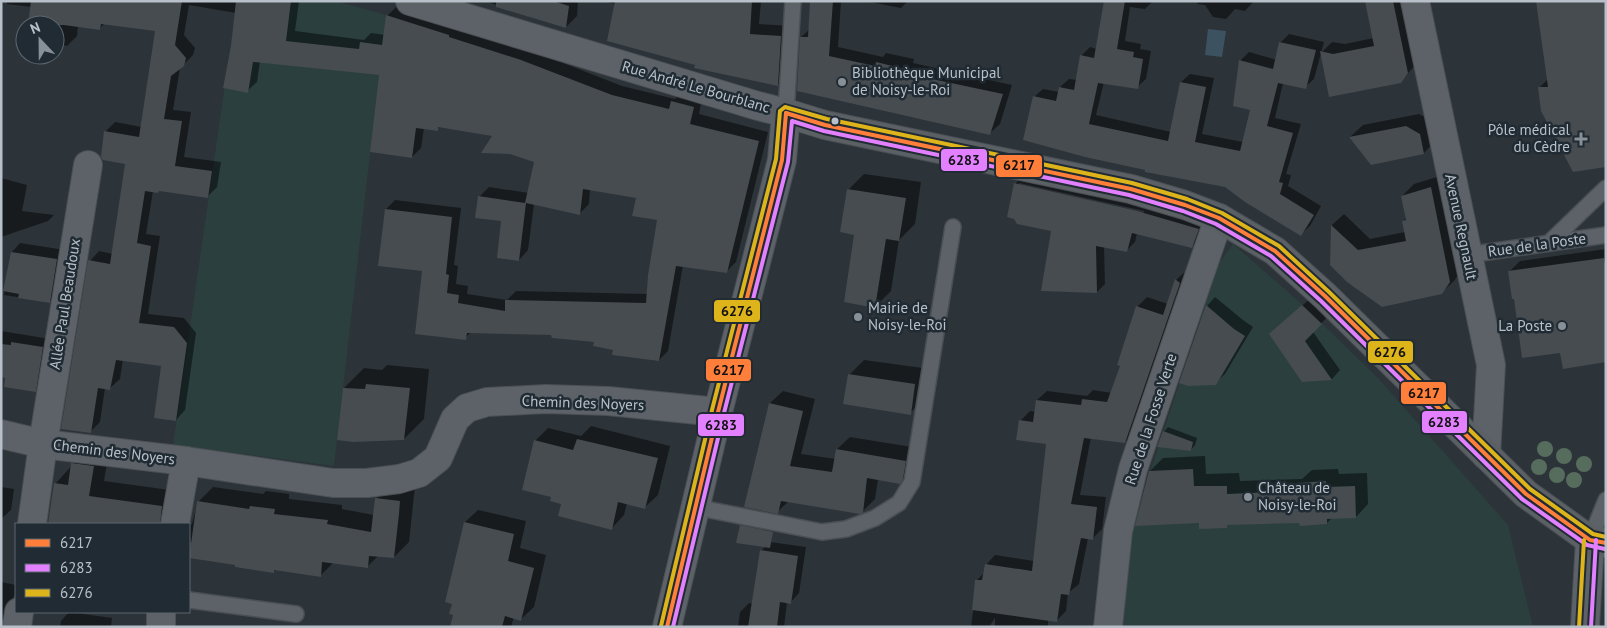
<svg xmlns="http://www.w3.org/2000/svg" width="1607" height="628" font-family="'PT Sans',sans-serif">
  <style>
    .green { fill: #2a3f3e }
    .water { fill: #3d5261 }
    .shadow { fill: #0007; fill-rule: evenodd }
    .building { fill: #464c50 }
    .lines { fill: none; stroke-linecap: round; stroke-linejoin: round }
    .lane-casing { stroke: #4a4f54; stroke-width: 18 }
    .street-casing { stroke: #4a4f54; stroke-width: 30 }
    .secondary-casing { stroke: #4a4f54; stroke-width: 30 }
    .lane { stroke: #5c6267; stroke-width: 15 }
    .street { stroke: #5c6267; stroke-width: 28 }
    .secondary { stroke: #5b6065; stroke-width: 28 }
    .bus-1-casing { stroke: #202b33; stroke-width: 8 }
    .bus-2-casing { stroke: #202b33; stroke-width: 8 }
    .bus-3-casing { stroke: #202b33; stroke-width: 8 }
    .bus-1 { stroke: #ff7f3a; stroke-width: 4 }
    .bus-2 { stroke: #e280ff; stroke-width: 4 }
    .bus-3 { stroke: #deb41b; stroke-width: 4 }
    .tree { fill: #566d5d }
    .poi-dot { fill: #878f97; stroke: #202b33; stroke-width: 2 }
    .bus-dot { fill: #b8c1c9; stroke: #202b33; stroke-width: 2 }
    .labels { text-anchor: middle; stroke-width: 5; stroke-linejoin: round; paint-order: stroke }
    .poi-label { font-size: 15px; fill: #b8c1c9; stroke: #202b33; text-anchor: start }
    .street-label { font-size: 15px; fill: #b8c1c9; stroke: #202b33 }
    .line-badge { stroke: #202b33; stroke-width: 2 }
    .pale-badge-label { font-size: 14px; text-anchor: middle; font-weight: bold; fill: #111 }
  </style>
  <rect width="100%" height="100%" fill="#2c3339"/>
  <g class="green">
    <path d="M 237,1 L 336,1 L 386,15 L 334,466 L 173,445 Z"/>
    <path d="M 1233,244 L 1303,305 L 1379,379 L 1508,525 L 1533,627 L 1123,627 L 1133,524 L 1219,263 Z"/>
  </g>
  <path class="water" d="M 1208,29 L 1226,31 L 1222,57 L 1205,55 Z"/>
  <g class="shadow">
    <path d="M 7,1 L 299,1 L 295,31 L 364,40 L 371,33 L 385,35 L 387,16 L 396,7 L 458,25 L 530,50 L 622,86 L 675,99 L 681,93 L 702,98 L 699,114 L 768,132 L 736,262 L 726,272 L 683,265 L 668,351 L 659,360 L 614,349 L 595,341 L 553,334 L 471,332 L 465,338 L 386,209 L 395,200 L 461,208 L 454,265 L 458,266 L 456,284 L 468,286 L 467,294 L 507,300 L 516,291 L 648,294 L 659,219 L 638,197 L 590,189 L 589,204 L 579,214 L 534,204 L 528,250 L 519,260 L 503,220 L 479,197 L 489,187 L 529,193 L 536,161 L 494,135 L 440,126 L 437,129 L 424,128 L 421,148 L 412,157 L 380,74 L 260,61 L 257,82 L 247,91 L 236,13 L 189,5 L 184,35 L 195,48 L 193,55 L 180,68 L 173,110 L 191,112 L 184,157 L 221,162 L 217,187 L 208,196 L 160,190 L 153,191 L 146,234 L 160,236 L 148,314 L 184,318 L 196,333 L 185,410 L 176,420 L 163,365 L 123,359 L 120,379 L 110,388 L 105,388 L 100,422 L 90,432 L 90,261 L 99,251 L 113,254 L 127,163 L 105,132 L 115,122 L 142,127 L 156,30 L 105,23 L 100,28 L 78,26 L 77,36 L 67,46 L 55,43 L 55,25 L 32,25 L 32,7 L 7,4 Z"/>
    <path d="M 485,1 L 578,1 L 577,16 L 566,27 L 547,22 Z"/>
    <path d="M 604,1 L 761,1 L 759,24 L 791,26 L 787,75 L 778,85 L 696,64 L 615,4 Z"/>
    <path d="M 812,1 L 841,1 L 838,47 L 883,57 L 886,53 L 914,59 L 913,63 L 1012,85 L 1000,124 L 990,133 L 798,90 L 801,37 L 810,29 Z"/>
    <path d="M 865,1 L 908,1 L 901,8 Z"/>
    <path d="M 1106,1 L 1153,1 L 1145,9 L 1130,7 L 1125,41 L 1141,44 L 1140,49 L 1151,51 L 1146,79 L 1137,87 L 1104,82 L 1096,115 L 1171,132 L 1181,82 L 1190,74 L 1214,78 L 1202,134 L 1243,142 L 1252,109 L 1234,105 L 1241,60 L 1249,52 L 1277,60 L 1280,43 L 1289,34 L 1324,42 L 1314,79 L 1305,87 L 1283,83 L 1275,118 L 1301,124 L 1286,174 L 1291,175 L 1288,186 L 1321,206 L 1310,226 L 1301,234 L 1226,186 L 1147,169 L 1034,97 L 1043,89 L 1059,92 L 1060,87 L 1069,79 L 1077,80 L 1081,56 L 1090,47 L 1097,49 Z"/>
    <path d="M 1198,1 L 1254,1 L 1245,11 L 1235,9 L 1226,19 L 1213,17 L 1205,5 L 1197,4 Z"/>
    <path d="M 1366,1 L 1405,1 L 1418,62 L 1401,81 L 1322,52 L 1332,42 L 1345,44 L 1374,38 Z"/>
    <path d="M 1548,79 L 1606,166 L 1539,88 Z"/>
    <path d="M 1419,114 L 1433,121 L 1436,140 L 1424,153 L 1350,137 L 1363,125 Z"/>
    <path d="M 864,174 L 921,182 L 915,224 L 899,240 L 891,291 L 875,307 L 856,234 L 848,190 Z"/>
    <path d="M 1023,175 L 1206,221 L 1200,238 L 1192,246 L 1137,233 L 1135,242 L 1127,250 L 1104,246 L 1105,284 L 1097,292 L 1052,230 L 1015,218 L 1015,184 ZM 1019,183 L 1144,211 L 1143,214 L 1019,186 Z"/>
    <path d="M 1443,175 L 1462,269 L 1454,281 L 1441,293 L 1331,264 L 1332,225 L 1344,214 L 1370,239 L 1405,232 L 1403,221 L 1407,218 L 1402,196 L 1414,184 Z"/>
    <path d="M 1,178 L 27,185 L 22,211 L 54,215 L 48,221 L 1,237 Z"/>
    <path d="M 20,243 L 65,250 L 58,293 L 49,302 L 4,295 L 12,252 Z"/>
    <path d="M 1606,249 L 1606,361 L 1562,351 L 1515,297 L 1509,272 L 1520,261 Z"/>
    <path d="M 1186,271 L 1189,273 L 1135,432 L 1125,442 L 1091,437 L 1080,495 L 1106,497 L 1102,529 L 1093,538 L 1088,538 L 1079,584 L 1068,593 L 1066,611 L 1056,621 L 1048,619 L 1048,627 L 995,627 L 995,618 L 989,627 L 971,627 L 977,580 L 985,572 L 986,565 L 995,555 L 1034,561 L 1047,443 L 1020,421 L 1030,411 L 1036,412 L 1037,400 L 1047,391 L 1087,396 L 1093,390 L 1112,393 L 1122,365 L 1137,307 L 1147,297 L 1168,304 L 1176,280 Z"/>
    <path d="M 1215,297 L 1243,320 L 1253,327 L 1225,374 L 1215,383 L 1207,306 Z"/>
    <path d="M 1312,297 L 1330,314 L 1313,332 L 1340,370 L 1332,379 L 1303,381 L 1279,326 Z"/>
    <path d="M 1,331 L 50,339 L 43,382 L 35,390 L 6,377 L 1,376 Z"/>
    <path d="M 864,360 L 930,369 L 925,398 L 910,413 L 849,375 Z"/>
    <path d="M 387,365 L 429,369 L 424,419 L 404,439 L 344,388 L 364,368 L 382,370 Z"/>
    <path d="M 783,391 L 815,399 L 801,454 L 836,459 L 837,449 L 850,437 L 918,448 L 912,470 L 899,483 L 878,479 L 875,499 L 862,512 L 789,501 L 777,512 L 746,506 L 770,403 Z"/>
    <path d="M 591,426 L 670,446 L 658,495 L 645,507 L 627,503 L 624,515 L 612,528 L 562,503 L 535,441 L 548,428 L 581,436 Z"/>
    <path d="M 1168,427 L 1197,438 L 1195,445 L 1191,450 L 1164,432 Z"/>
    <path d="M 88,448 L 109,451 L 104,481 L 177,491 L 188,524 L 49,524 L 56,483 Z"/>
    <path d="M 1205,456 L 1206,474 L 1239,473 L 1240,481 L 1302,479 L 1312,470 L 1338,469 L 1339,474 L 1367,473 L 1368,504 L 1356,517 L 1332,518 L 1327,523 L 1301,521 L 1229,523 L 1226,526 L 1200,522 L 1150,471 L 1163,458 Z"/>
    <path d="M 391,484 L 415,486 L 409,542 L 394,557 L 378,556 L 367,567 L 334,562 L 320,576 L 276,569 L 273,572 L 237,564 L 189,541 L 189,525 L 192,524 L 198,502 L 213,487 L 263,494 L 266,491 L 289,494 L 289,499 L 342,505 L 342,509 L 374,515 L 376,499 Z"/>
    <path d="M 1,487 L 14,489 L 11,510 L 2,518 Z"/>
    <path d="M 478,510 L 526,521 L 520,548 L 546,555 L 534,607 L 521,619 L 514,617 L 511,627 L 451,627 L 454,614 L 453,603 L 465,522 Z"/>
    <path d="M 770,542 L 806,547 L 799,593 L 791,602 L 787,602 L 784,627 L 738,627 L 740,612 L 749,603 L 753,604 L 761,551 Z"/>
    <path d="M 1,582 L 16,585 L 16,592 L 12,600 L 10,611 L 2,620 Z"/>
    <path d="M 69,612 L 112,618 L 111,627 L 60,627 L 61,621 Z"/>
  </g>
  <g class="building">
    <path d="M 31,1 L 182,1 L 175,45 L 186,58 L 184,66 L 171,76 L 164,119 L 182,121 L 175,166 L 212,171 L 208,198 L 159,191 L 158,193 L 145,191 L 137,243 L 151,246 L 139,323 L 174,327 L 187,343 L 176,421 L 154,418 L 161,366 L 116,360 L 110,390 L 98,388 L 91,433 L 61,429 L 88,260 L 110,264 L 125,164 L 103,160 L 101,157 L 104,131 L 139,137 L 155,31 L 101,24 L 100,30 L 64,25 L 28,25 Z"/>
    <path d="M 236,1 L 291,1 L 286,41 L 359,49 L 360,42 L 382,45 L 386,15 L 449,35 L 449,37 L 521,60 L 612,95 L 669,109 L 671,101 L 694,107 L 690,124 L 759,141 L 727,273 L 676,266 L 659,361 L 612,355 L 613,350 L 593,346 L 594,342 L 552,338 L 551,335 L 467,333 L 466,340 L 415,334 L 422,271 L 378,266 L 385,209 L 452,217 L 446,274 L 449,275 L 447,293 L 459,295 L 458,303 L 505,311 L 505,300 L 646,303 L 648,275 L 657,220 L 632,216 L 636,198 L 583,189 L 580,215 L 526,203 L 519,261 L 497,258 L 501,221 L 475,218 L 478,196 L 525,203 L 534,162 L 510,154 L 481,153 L 492,136 L 438,127 L 438,131 L 416,128 L 412,158 L 370,152 L 379,75 L 253,62 L 248,93 L 223,88 L 231,46 Z"/>
    <path d="M 496,1 L 553,1 L 569,6 L 566,28 L 496,7 Z"/>
    <path d="M 615,1 L 752,1 L 750,34 L 781,36 L 778,86 L 694,68 L 695,65 L 607,41 Z"/>
    <path d="M 810,1 L 833,1 L 829,56 L 875,66 L 876,62 L 905,69 L 904,73 L 1003,94 L 990,135 L 797,91 L 800,37 L 808,37 Z"/>
    <path d="M 1104,1 L 1125,1 L 1117,49 L 1134,52 L 1133,57 L 1143,59 L 1141,72 L 1138,89 L 1098,83 L 1089,124 L 1168,141 L 1180,82 L 1206,87 L 1195,142 L 1240,151 L 1250,110 L 1233,106 L 1239,60 L 1273,69 L 1279,42 L 1316,50 L 1306,89 L 1278,83 L 1267,126 L 1293,133 L 1279,182 L 1283,183 L 1280,194 L 1314,215 L 1301,236 L 1245,202 L 1225,187 L 1145,172 L 1145,170 L 1085,157 L 1023,140 L 1033,96 L 1056,101 L 1059,87 L 1074,90 L 1080,55 L 1094,58 Z"/>
    <path d="M 1365,1 L 1393,1 L 1408,73 L 1401,83 L 1329,97 L 1320,51 L 1333,54 L 1374,46 Z"/>
    <path d="M 1536,1 L 1606,1 L 1606,167 L 1573,172 L 1541,111 L 1538,87 L 1548,87 Z"/>
    <path d="M 1406,126 L 1420,134 L 1424,154 L 1371,165 L 1349,137 Z"/>
    <path d="M 1014,183 L 1137,211 L 1199,229 L 1192,248 L 1132,233 L 1127,252 L 1096,246 L 1097,293 L 1041,291 L 1051,231 L 1017,224 L 1014,219 L 1007,217 Z"/>
    <path d="M 1431,187 L 1450,282 L 1442,294 L 1382,307 L 1347,282 L 1330,265 L 1331,225 L 1358,250 L 1406,241 L 1402,221 L 1406,220 L 1401,196 Z"/>
    <path d="M 847,189 L 906,198 L 899,241 L 886,239 L 875,308 L 844,302 L 854,235 L 840,232 Z"/>
    <path d="M 11,252 L 57,259 L 50,303 L 18,298 L 19,294 L 3,291 Z"/>
    <path d="M 1604,258 L 1606,270 L 1606,362 L 1563,369 L 1560,353 L 1522,358 L 1514,299 L 1512,299 L 1508,271 Z"/>
    <path d="M 1175,279 L 1180,283 L 1125,443 L 1084,438 L 1071,504 L 1097,507 L 1093,540 L 1081,538 L 1069,595 L 1061,594 L 1057,622 L 972,610 L 975,580 L 982,580 L 985,564 L 1032,571 L 1046,444 L 1016,440 L 1019,420 L 1033,422 L 1036,400 L 1081,405 L 1082,399 L 1107,402 L 1120,366 L 1117,365 L 1136,306 L 1163,315 Z"/>
    <path d="M 1206,305 L 1234,329 L 1245,336 L 1216,385 L 1188,386 L 1179,383 Z"/>
    <path d="M 1302,305 L 1322,324 L 1305,341 L 1332,380 L 1302,382 L 1269,334 Z"/>
    <path d="M 11,342 L 43,347 L 36,392 L 4,387 L 5,378 L 1,377 L 1,344 L 11,345 Z"/>
    <path d="M 848,374 L 915,384 L 911,415 L 843,404 Z"/>
    <path d="M 366,384 L 410,388 L 404,440 L 353,442 L 337,440 L 343,388 L 365,389 Z"/>
    <path d="M 769,403 L 803,411 L 790,466 L 832,472 L 836,449 L 906,461 L 903,479 L 900,484 L 867,478 L 863,513 L 860,514 L 781,501 L 778,514 L 744,507 Z"/>
    <path d="M 1163,431 L 1193,442 L 1191,451 L 1157,447 Z"/>
    <path d="M 577,439 L 658,458 L 645,509 L 618,502 L 612,530 L 558,516 L 561,504 L 550,501 L 551,497 L 522,490 L 534,440 L 573,450 Z"/>
    <path d="M 71,463 L 94,466 L 89,496 L 162,506 L 160,524 L 48,524 L 54,483 L 68,485 Z"/>
    <path d="M 1193,469 L 1194,486 L 1227,486 L 1227,494 L 1297,491 L 1297,483 L 1326,481 L 1326,487 L 1355,486 L 1356,518 L 1327,519 L 1327,524 L 1300,526 L 1299,523 L 1227,525 L 1227,528 L 1199,529 L 1199,523 L 1135,526 L 1149,471 Z"/>
    <path d="M 375,498 L 400,501 L 399,514 L 394,558 L 369,556 L 368,568 L 322,562 L 321,577 L 274,570 L 274,573 L 235,567 L 235,565 L 189,558 L 197,501 L 249,509 L 250,506 L 275,509 L 274,514 L 328,520 L 327,524 L 371,532 Z"/>
    <path d="M 464,522 L 514,534 L 508,561 L 534,568 L 521,621 L 505,616 L 502,627 L 450,627 L 453,615 L 449,614 L 452,604 L 445,602 Z"/>
    <path d="M 740,525 L 773,532 L 770,548 L 736,543 Z"/>
    <path d="M 760,550 L 798,556 L 791,604 L 780,602 L 777,627 L 748,627 Z"/>
  </g>
  <g class="lines">
    <g class="lane-casing">
      <g id="lane">
        <path d="M 786,113 L 793,1"/>
        <path d="M 1549,243 L 1606,188"/>
        <path d="M 1467,255 L 1606,235"/>
        <path d="M 695,507 L 822,532 L 846,529 L 875,518 L 899,503 L 912,482 L 953,227"/>
        <path d="M 1590,540 L 1606,500"/>
        <path d="M 189,600 L 296,614"/>
      </g>
    </g>
    <g class="street-casing">
      <g id="street">
        <path d="M 410,1 L 758,106 L 786,113 L 782,160 L 718,412 L 667,627"/>
        <path d="M 1415,1 L 1491,365 L 1486,455"/>
        <path d="M 1,434 L 43,444 L 186,461 L 333,483 L 367,483 L 399,479 L 419,473 L 438,458 L 455,419 L 467,408 L 487,402 L 546,399 L 608,401 L 718,412"/>
        <path d="M 32,524 L 43,444 L 88,165"/>
        <path d="M 175,524 L 186,461"/>
        <path d="M 17,627 L 19,612"/>
        <path d="M 161,627 L 161,612"/>
        <path d="M 1108,627 L 1118,531 L 1133,469 L 1219,218"/>
        <path d="M 1585,627 L 1590,540"/>
      </g>
    </g>
    <g class="secondary-casing">
      <path id="secondary" d="M 786,113 L 825,125 L 1131,189 L 1185,205 L 1219,218 L 1275,251 L 1325,296 L 1526,494 L 1590,540 L 1606,543"/>
    </g>
    <use href="#lane" class="lane"/>
    <use href="#street" class="street"/>
    <use href="#secondary" class="secondary"/>
    <g class="bus-1-casing">
      <g id="bus-1">
        <path d="M 786,113 L 825,125 L 1131,189 L 1185,205 L 1219,218 L 1275,251 L 1325,296 L 1526,494 L 1590,540 L 1606,543"/>
        <path d="M 667,627 L 718,412 L 782,160 L 786,113"/>
      </g>
    </g>
    <g class="bus-2-casing">
      <g id="bus-2">
        <path d="M 673,627 L 724,413 L 788,162 L 792,121 L 824,131 L 1129,195 L 1183,211 L 1216,224 L 1271,256 L 1321,301 L 1522,499 L 1587,545 L 1605,549"/>
        <path d="M 1591,627 L 1596,540"/>
      </g>
    </g>
    <g class="bus-3-casing">
      <g id="bus-3">
        <path d="M 661,626 L 712,410 L 776,159 L 780,111 L 785,107 L 827,119 L 1132,183 L 1187,199 L 1222,213 L 1279,246 L 1329,292 L 1530,489 L 1593,534 L 1606,537"/>
        <path d="M 1579,627 L 1584,540"/>
      </g>
    </g>
    <use href="#bus-1" class="bus-1"/>
    <use href="#bus-2" class="bus-2"/>
    <use href="#bus-3" class="bus-3"/>
  </g>
  <g class="tree">
    <circle cx="1545" cy="449" r="8"/>
    <circle cx="1564" cy="456" r="8"/>
    <circle cx="1584" cy="464" r="8"/>
    <circle cx="1539" cy="467" r="8"/>
    <circle cx="1557" cy="475" r="8"/>
    <circle cx="1574" cy="480" r="8"/>
  </g>
  <g class="poi-dot">
    <circle cx="842" cy="82" r="5"/>
    <path d="M1578.5 131.5h5v5h5v5h-5v5h-5v-5h-5v-5h5z"/>
    <circle cx="858" cy="317" r="5"/>
    <circle cx="1562" cy="326" r="5"/>
    <circle cx="1248" cy="497" r="5"/>
  </g>
  <circle class="bus-dot" cx="835" cy="121" r="4.5"/>
  <g class="labels">
    <g class="poi-label">
      <text x="852" y="78">Bibliothèque Municipal<tspan x="852" dy="17">de Noisy-le-Roi</tspan></text>
      <text x="1570" y="135" text-anchor="end">Pôle médical<tspan x="1570" dy="17">du Cèdre</tspan></text>
      <text x="868" y="313">Mairie de<tspan x="868" dy="17">Noisy-le-Roi</tspan></text>
      <text x="1552" y="331" text-anchor="end">La Poste</text>
      <text x="1258" y="493">Château de<tspan x="1258" dy="17">Noisy-le-Roi</tspan></text>
    </g>
    <g class="street-label">
      <text transform="translate(696 87) rotate(16)" y="5">Rue André Le Bourblanc</text>
      <text transform="translate(1461 227) rotate(78)" y="5">Avenue Regnault</text>
      <text transform="translate(1537 245) rotate(-8)" y="5">Rue de la Poste</text>
      <text transform="translate(65 304) rotate(-81)" y="5">Allée Paul Beaudoux</text>
      <text transform="translate(583 403) rotate(2)" y="5">Chemin des Noyers</text>
      <text transform="translate(1151 419) rotate(-72)" y="5">Rue de la Fosse Verte</text>
      <text transform="translate(114 452) rotate(7)" y="5">Chemin des Noyers</text>
    </g>
  </g>
  <g class="line-badge">
    <rect x="940" y="148" width="48" height="24" rx="5" fill="#e280ff"/>
    <rect x="995" y="154" width="48" height="24" rx="5" fill="#ff7f3a"/>
    <rect x="713" y="299" width="48" height="24" rx="5" fill="#deb41b"/>
    <rect x="1367" y="340" width="47" height="24" rx="5" fill="#deb41b"/>
    <rect x="705" y="358" width="47" height="24" rx="5" fill="#ff7f3a"/>
    <rect x="1400" y="381" width="47" height="24" rx="5" fill="#ff7f3a"/>
    <rect x="1421" y="410" width="47" height="24" rx="5" fill="#e280ff"/>
    <rect x="697" y="413" width="48" height="24" rx="5" fill="#e280ff"/>
  </g>
  <g class="pale-badge-label">
    <text x="964" y="165">6283</text>
    <text x="1019" y="170">6217</text>
    <text x="737" y="316">6276</text>
    <text x="1390" y="357">6276</text>
    <text x="729" y="375">6217</text>
    <text x="1424" y="398">6217</text>
    <text x="1444" y="427">6283</text>
    <text x="721" y="430">6283</text>
  </g>
  <rect width="1607" height="628" fill="none" stroke="#b8c1c9" stroke-width="5"/>
  <rect x="15" y="523" width="175" height="90" fill="#202b33" stroke="#5d676f"/>
  <rect x="25" y="539" width="25" height="8" fill="#ff7f3a" stroke="#5d676f"/>
  <text x="60" y="548" font-size="15" fill="#b8c1c9">6217</text>
  <rect x="25" y="564" width="25" height="8" fill="#e280ff" stroke="#5d676f"/>
  <text x="60" y="573" font-size="15" fill="#b8c1c9">6283</text>
  <rect x="25" y="589" width="25" height="8" fill="#deb41b" stroke="#5d676f"/>
  <text x="60" y="598" font-size="15" fill="#b8c1c9">6276</text>
  <g transform="translate(40 40) rotate(338)"><circle r="24" fill="#202b33" stroke="#5d676f"/>
  <path d="M0-4L9 19L0 12L-9 19Z" fill="#878f97"/>
  <text y="-8" font-size="14" font-weight="bold" text-anchor="middle" fill="#b8c1c9">N</text>
  </g>
</svg>
